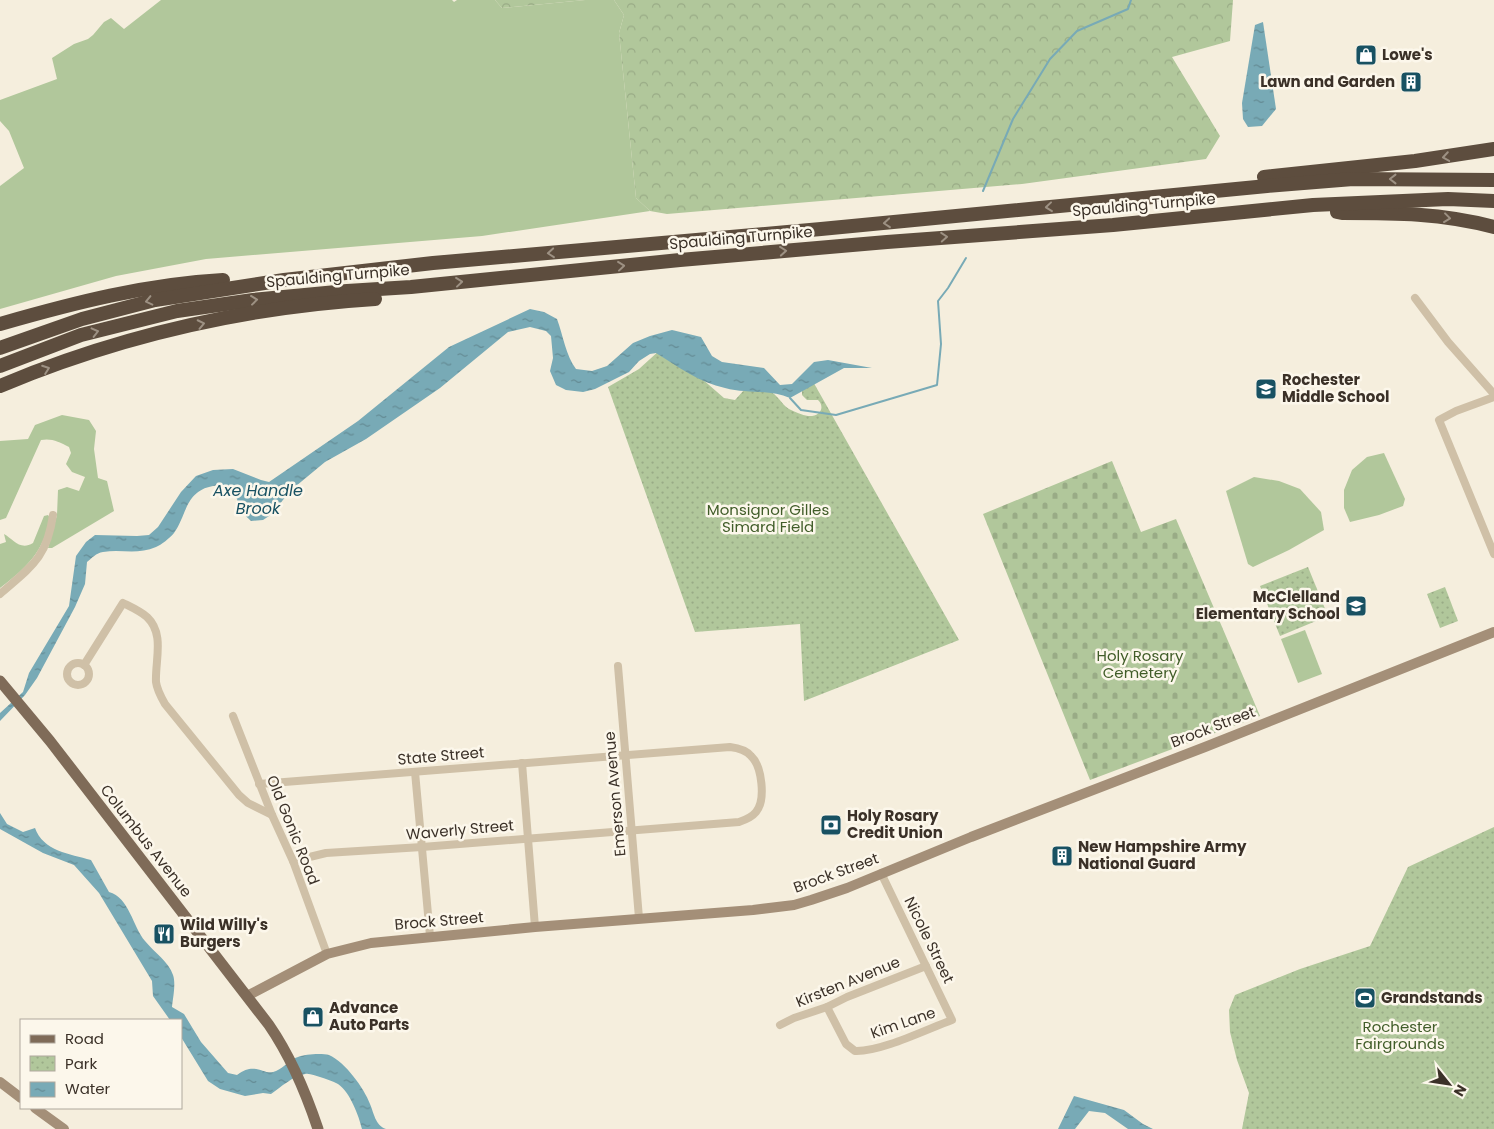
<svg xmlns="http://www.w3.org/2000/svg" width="1494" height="1129" font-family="Poppins,sans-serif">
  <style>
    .grass { fill: #b1c79b }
    .forest { fill: url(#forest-crowns) }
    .cemetery { fill: url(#cemetery-stones) }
    .park { fill: url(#park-dots) }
    .water { fill: url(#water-ripples) }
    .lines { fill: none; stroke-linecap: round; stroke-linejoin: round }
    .stream { stroke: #78aab6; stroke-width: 2 }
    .street { stroke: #cfc0a7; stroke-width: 8 }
    .secondary { stroke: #a48f78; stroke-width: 10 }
    .primary { stroke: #7f6b58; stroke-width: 11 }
    .highway { stroke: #5d4d3e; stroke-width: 14 }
    .oneway { stroke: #9d9183 }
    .labels { text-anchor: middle; stroke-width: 5; stroke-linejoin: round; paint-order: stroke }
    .poi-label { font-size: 15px; font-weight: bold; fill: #3b3128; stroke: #fcf7eb; text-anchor: start }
    .street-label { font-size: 15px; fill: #3b3128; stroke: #fcf7eb }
    .park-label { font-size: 15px; fill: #415d29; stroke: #fcf7eb }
    .water-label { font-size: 16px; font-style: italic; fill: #185162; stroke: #fcf7eb }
  </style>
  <defs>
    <pattern id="forest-crowns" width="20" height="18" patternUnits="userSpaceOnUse" patternTransform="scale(1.25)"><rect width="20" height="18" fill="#b1c79b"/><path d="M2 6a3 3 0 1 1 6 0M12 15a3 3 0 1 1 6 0" fill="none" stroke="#99ab86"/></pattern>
    <pattern id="cemetery-stones" width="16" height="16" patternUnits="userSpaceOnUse" patternTransform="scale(1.25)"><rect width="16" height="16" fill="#b1c79b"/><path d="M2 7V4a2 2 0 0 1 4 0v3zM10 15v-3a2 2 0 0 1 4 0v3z" fill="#99ab86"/></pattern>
    <pattern id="park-dots" width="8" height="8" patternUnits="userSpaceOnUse" patternTransform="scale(1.25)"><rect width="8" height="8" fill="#b1c79b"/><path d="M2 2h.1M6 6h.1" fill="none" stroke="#99ab86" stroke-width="1.8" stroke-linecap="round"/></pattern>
    <pattern id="water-ripples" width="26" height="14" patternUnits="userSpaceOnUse" patternTransform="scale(1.25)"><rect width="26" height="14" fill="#78aab6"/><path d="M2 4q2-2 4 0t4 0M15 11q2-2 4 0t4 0" fill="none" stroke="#648b94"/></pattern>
  </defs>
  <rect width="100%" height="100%" fill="#f5eedd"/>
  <g class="grass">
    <path d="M 161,0 L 452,0 L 454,2 L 457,0 L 495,0 L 502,8 L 585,0 L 614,0 L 624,15 L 619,33 L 636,198 L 650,211 L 482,236 L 206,259 L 116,276 L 0,309 L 0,186 L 24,168 L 9,131 L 0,121 L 0,100 L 57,79 L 52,58 L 74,44 L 88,39 L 93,35 L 104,22 L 111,18 L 124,29 Z"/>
    <path d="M 62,415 L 89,420 L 96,431 L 94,449 L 98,478 L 107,481 L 114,511 L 52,548 L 48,548 L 57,515 L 58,490 L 67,487 L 79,491 L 85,477 L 72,472 L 66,464 L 71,453 L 69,447 C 59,442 52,438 41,440 L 6,518 L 0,520 L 0,441 L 28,439 L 35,425 Z"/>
    <path d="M 1384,453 L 1405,499 L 1403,506 L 1379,515 L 1350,522 L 1344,508 L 1344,490 L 1352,470 L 1367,457 Z"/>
    <path d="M 1254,477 L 1279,481 L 1300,489 L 1321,512 L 1324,530 L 1289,550 L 1253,567 L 1248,564 L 1226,491 Z"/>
    <path d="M 48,515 L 50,518 C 43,553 27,567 0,588 L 0,544 L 6,542 L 4,534 C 13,539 20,551 33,543 L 44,516 Z"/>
    <path d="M 1305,630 L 1322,674 L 1298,683 L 1281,639 Z"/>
  </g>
  <g class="forest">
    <path d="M 495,0 L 585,0 L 502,8 Z"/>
    <path d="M 614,0 L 1233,0 L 1230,41 L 1172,57 L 1220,136 L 1206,159 L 1022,184 L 667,214 L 650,211 L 636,198 L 619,33 L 624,15 Z"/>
  </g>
  <path class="cemetery" d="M 1112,461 L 1141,532 L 1176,519 L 1260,716 L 1090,780 L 983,514 Z"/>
  <g class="park">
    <path d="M 661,349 L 701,378 L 724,398 L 735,400 L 744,390 L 763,386 C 768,390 774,393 778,398 C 782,402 784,406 789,409 C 795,412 802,415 808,416 C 819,417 826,408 818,400 L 807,400 L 802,395 L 802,389 L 811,378 L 959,640 L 804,701 L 800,624 L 695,632 L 608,387 L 639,369 Z"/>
    <path d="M 1308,567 L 1328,616 L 1280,636 L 1260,586 Z"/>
    <path d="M 1445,587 L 1458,621 L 1440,628 L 1427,594 Z"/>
    <path d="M 1494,827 L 1494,1129 L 1242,1129 L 1249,1093 L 1237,1060 L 1230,1032 L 1229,1010 L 1235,995 L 1300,969 L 1370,946 L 1408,867 Z"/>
  </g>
  <g class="water">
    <path d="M 1263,22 L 1276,109 L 1262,126 L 1248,127 L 1243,119 L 1242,103 L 1255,25 Z"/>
    <path d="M 530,309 L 544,312 L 557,319 C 563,335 566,356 576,369 L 592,371 L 607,366 L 633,343 L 650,336 L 672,330 L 701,337 L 712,356 L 722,362 L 764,368 L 780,385 L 792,384 L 814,362 L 828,360 L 872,368 L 844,368 L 790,398 C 770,389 747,394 725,388 C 700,383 677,366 656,353 L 650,354 L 639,361 L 629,372 L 595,389 L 583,392 L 566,390 L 556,385 L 550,371 L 553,358 L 551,336 L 546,331 L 530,327 L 508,332 L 440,388 L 366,439 L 325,462 L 290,491 L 272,514 L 263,520 L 251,521 C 248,518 243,514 241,510 C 236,500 240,500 230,490 C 225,486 219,485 213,486 C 185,491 187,515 174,533 C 170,538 161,545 156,547 C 138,555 121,549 103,552 C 96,553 92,558 87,562 L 85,584 L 75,607 L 37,678 L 25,695 L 0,721 L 0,713 L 23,692 L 29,673 L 69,606 L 76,556 L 86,542 L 95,535 L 137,536 L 149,535 L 158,527 L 181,492 L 196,476 L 213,470 L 233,469 L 261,480 L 269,482 L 358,421 L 449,347 Z"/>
    <path d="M 0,813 L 7,824 L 23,832 L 35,828 C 43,851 70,854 91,860 L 109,892 C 129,897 133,927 145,941 C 154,952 169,962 173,975 C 176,983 173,998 172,1007 L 184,1014 L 201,1042 L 228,1073 L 237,1075 C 256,1060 264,1077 276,1071 C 284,1068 290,1059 298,1057 C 305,1054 322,1053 329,1055 C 345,1062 364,1088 370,1104 C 374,1113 375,1125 386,1129 L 362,1129 C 359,1116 350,1092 338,1084 C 333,1081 326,1079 320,1077 C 315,1076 310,1073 305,1074 C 293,1076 281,1087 271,1094 L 263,1093 L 245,1096 L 220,1089 L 208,1081 L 181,1037 L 181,1020 L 170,1020 L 153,996 L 152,981 L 99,893 L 74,865 L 43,853 L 0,829 Z"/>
    <path d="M 1074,1096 L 1124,1110 L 1143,1124 L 1153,1129 L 1128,1129 L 1105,1113 L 1089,1111 L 1075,1129 L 1058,1129 Z"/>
  </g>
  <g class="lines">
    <g class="stream">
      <path d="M 983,191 L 1013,119 L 1050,59 L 1077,31 L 1128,9 L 1131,0"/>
      <path d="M 790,398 L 801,410 L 836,415 L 937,385 L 941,344 L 938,301 L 948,288 L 966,258"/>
    </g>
    <g class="street">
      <path d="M 1415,298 L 1448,342 L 1494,394"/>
      <path d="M 1494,397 L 1456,411 L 1439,420 L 1494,554"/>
      <path d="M 0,594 C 31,567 47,558 53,515"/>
      <circle cx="78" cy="674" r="11"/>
      <path d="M 84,665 L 123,603 C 131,607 140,611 147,617 C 165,634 155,660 156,682 C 157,690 161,697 165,704 L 239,795 L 248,803 L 272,815"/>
      <path d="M 618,666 L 639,918"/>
      <path d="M 233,716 L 272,815 L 293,861 L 327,954"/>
      <path d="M 522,763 L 535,927"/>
      <path d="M 415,772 L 430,936"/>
      <path d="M 259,784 L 730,747 C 738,748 746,750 751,756 C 762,766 766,800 756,812 C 752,817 745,820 739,822 L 422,847 L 326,853 L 293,861"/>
      <path d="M 827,1007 L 846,1044 L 855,1051 C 881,1052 927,1029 952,1020 L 881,873"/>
      <path d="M 780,1025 L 794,1018 L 827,1007 L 847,997 L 926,966"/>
    </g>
    <g class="secondary">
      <path d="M 247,996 L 327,954 L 371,943 L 535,927 L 753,910 L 794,905 L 811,900 L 847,888 L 971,837 L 1205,747 L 1494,632"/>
      <path d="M 0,1082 L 21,1098"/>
      <path d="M 35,1108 L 64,1129"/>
    </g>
    <path class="primary" d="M 0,681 L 50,741 L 269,1025 C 291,1057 306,1093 318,1129"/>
    <g class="highway">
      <path d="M 1264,177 L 1415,161 L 1494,149"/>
      <path d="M 1337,212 L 1342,213 C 1396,213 1441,213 1494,227"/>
      <path d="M 0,324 C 73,303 147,284 223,280"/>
      <path d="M 0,348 L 82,319 L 155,300 L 284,280 L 433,263 L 821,229 L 1267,186 L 1353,179 L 1494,180"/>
      <path d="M 0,366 L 81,335 L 177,311 L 253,300 L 347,291 L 411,287 L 680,260 L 887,242 L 1113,225 L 1313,205 L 1448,199 L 1494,201"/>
      <path d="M 0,386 C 119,336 247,307 375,299"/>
    </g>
  </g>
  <defs><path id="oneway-chevron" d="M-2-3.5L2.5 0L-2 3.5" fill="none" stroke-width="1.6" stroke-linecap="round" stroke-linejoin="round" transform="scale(1.25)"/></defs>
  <g class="oneway">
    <use href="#oneway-chevron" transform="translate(1446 157) rotate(171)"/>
    <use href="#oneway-chevron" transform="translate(1393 179) rotate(-180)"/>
    <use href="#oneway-chevron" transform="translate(1049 207) rotate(174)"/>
    <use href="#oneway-chevron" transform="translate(1447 218) rotate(7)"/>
    <use href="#oneway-chevron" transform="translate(887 223) rotate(175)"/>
    <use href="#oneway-chevron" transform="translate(944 237) rotate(-4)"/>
    <use href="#oneway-chevron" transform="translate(783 251) rotate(-5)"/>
    <use href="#oneway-chevron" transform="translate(551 253) rotate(175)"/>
    <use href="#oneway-chevron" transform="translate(621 266) rotate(-6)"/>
    <use href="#oneway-chevron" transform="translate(459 282) rotate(-6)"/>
    <use href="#oneway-chevron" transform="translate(254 300) rotate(-7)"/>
    <use href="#oneway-chevron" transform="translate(149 301) rotate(167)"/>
    <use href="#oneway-chevron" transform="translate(201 324) rotate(-12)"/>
    <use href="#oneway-chevron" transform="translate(95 332) rotate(-14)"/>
    <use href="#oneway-chevron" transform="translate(46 369) rotate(-20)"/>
  </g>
  <defs>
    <g id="shop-square" transform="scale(1.125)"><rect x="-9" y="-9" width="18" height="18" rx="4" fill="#185162" stroke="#fcf7eb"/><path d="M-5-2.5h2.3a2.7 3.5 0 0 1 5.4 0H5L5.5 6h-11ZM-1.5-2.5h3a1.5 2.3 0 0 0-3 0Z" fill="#fff"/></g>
    <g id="building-square" transform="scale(1.125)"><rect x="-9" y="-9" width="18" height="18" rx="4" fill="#185162" stroke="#fcf7eb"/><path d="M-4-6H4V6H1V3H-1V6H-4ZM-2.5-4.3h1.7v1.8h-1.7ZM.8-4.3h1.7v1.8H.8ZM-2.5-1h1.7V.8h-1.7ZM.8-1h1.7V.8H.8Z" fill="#fff"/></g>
    <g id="school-square" transform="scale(1.125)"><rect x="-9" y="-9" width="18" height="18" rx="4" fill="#185162" stroke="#fcf7eb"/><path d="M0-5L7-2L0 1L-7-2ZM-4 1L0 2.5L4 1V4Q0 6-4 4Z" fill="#fff"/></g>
    <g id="bank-square" transform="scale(1.125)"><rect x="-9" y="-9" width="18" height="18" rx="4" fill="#185162" stroke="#fcf7eb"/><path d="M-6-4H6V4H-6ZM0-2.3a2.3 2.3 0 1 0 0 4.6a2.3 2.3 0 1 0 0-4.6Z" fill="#fff"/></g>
    <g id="restaurant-square" transform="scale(1.125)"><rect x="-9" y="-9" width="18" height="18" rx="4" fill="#185162" stroke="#fcf7eb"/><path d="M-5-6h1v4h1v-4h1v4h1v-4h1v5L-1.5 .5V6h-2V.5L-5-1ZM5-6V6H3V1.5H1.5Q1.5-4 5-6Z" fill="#fff"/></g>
    <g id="stadium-square" transform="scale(1.125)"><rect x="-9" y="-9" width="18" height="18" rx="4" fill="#185162" stroke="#fcf7eb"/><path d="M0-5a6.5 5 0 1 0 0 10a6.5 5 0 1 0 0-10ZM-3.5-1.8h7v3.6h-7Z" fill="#fff"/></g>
  </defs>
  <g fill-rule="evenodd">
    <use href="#shop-square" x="1366" y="55"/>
    <use href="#building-square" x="1411" y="82"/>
    <use href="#school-square" x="1266" y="389"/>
    <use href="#school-square" x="1356" y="606"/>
    <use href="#bank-square" x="831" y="825"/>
    <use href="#building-square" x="1062" y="856"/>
    <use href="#restaurant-square" x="164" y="934"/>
    <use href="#stadium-square" x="1365" y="998"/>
    <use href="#shop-square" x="313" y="1017"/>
  </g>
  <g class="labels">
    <g class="poi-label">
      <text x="1382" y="60">Lowe's</text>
      <text x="1395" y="87" text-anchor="end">Lawn and Garden</text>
      <text x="1282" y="385">Rochester<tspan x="1282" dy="17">Middle School</tspan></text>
      <text x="1340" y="602" text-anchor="end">McClelland<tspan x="1340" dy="17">Elementary School</tspan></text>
      <text x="847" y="821">Holy Rosary<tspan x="847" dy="17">Credit Union</tspan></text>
      <text x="1078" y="852">New Hampshire Army<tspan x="1078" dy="17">National Guard</tspan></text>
      <text x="180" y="930">Wild Willy's<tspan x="180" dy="17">Burgers</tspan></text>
      <text x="1381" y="1003">Grandstands</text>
      <text x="329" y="1013">Advance<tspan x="329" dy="17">Auto Parts</tspan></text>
    </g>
    <g class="street-label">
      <text transform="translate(1144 205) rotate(-5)" y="5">Spaulding Turnpike</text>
      <text transform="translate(741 238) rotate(-5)" y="5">Spaulding Turnpike</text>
      <text transform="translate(338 276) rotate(-5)" y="5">Spaulding Turnpike</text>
      <text transform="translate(1213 727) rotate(-21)" y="5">Brock Street</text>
      <text transform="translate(441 756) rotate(-5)" y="5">State Street</text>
      <text transform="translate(615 794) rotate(-95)" y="5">Emerson Avenue</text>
      <text transform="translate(293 830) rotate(68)" y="5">Old Gonic Road</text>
      <text transform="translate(460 830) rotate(-5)" y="5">Waverly Street</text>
      <text transform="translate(146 841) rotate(52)" y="5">Columbus Avenue</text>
      <text transform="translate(836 873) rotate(-20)" y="5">Brock Street</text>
      <text transform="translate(439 921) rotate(-5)" y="5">Brock Street</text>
      <text transform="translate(929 940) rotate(64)" y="5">Nicole Street</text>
      <text transform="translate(848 982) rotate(-22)" y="5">Kirsten Avenue</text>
      <text transform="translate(903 1023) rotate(-19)" y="5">Kim Lane</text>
    </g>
    <g class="park-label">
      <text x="768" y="515">Monsignor Gilles<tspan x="768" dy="17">Simard Field</tspan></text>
      <text x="1140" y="661">Holy Rosary<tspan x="1140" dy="17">Cemetery</tspan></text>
      <text x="1400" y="1032">Rochester<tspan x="1400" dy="17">Fairgrounds</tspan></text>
    </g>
    <g class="water-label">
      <text x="258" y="496">Axe Handle<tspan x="258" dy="18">Brook</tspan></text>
    </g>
  </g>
  <rect x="20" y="1019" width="162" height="90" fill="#fcf7eb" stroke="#afa89d"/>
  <rect x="30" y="1035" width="25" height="8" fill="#7f6b58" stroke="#afa89d"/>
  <text x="65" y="1044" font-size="15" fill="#3b3128">Road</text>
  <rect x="30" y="1056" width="25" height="15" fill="url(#park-dots)" stroke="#afa89d"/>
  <text x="65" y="1069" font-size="15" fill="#3b3128">Park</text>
  <rect x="30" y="1082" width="25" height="15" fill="url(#water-ripples)" stroke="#afa89d"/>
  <text x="65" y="1094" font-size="15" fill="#3b3128">Water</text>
  <g transform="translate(1449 1084) rotate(120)" stroke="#fcf7eb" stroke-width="4" paint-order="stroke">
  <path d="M0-4L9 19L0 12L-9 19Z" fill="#3b3128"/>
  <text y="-8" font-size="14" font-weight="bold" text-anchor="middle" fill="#3b3128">N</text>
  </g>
</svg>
